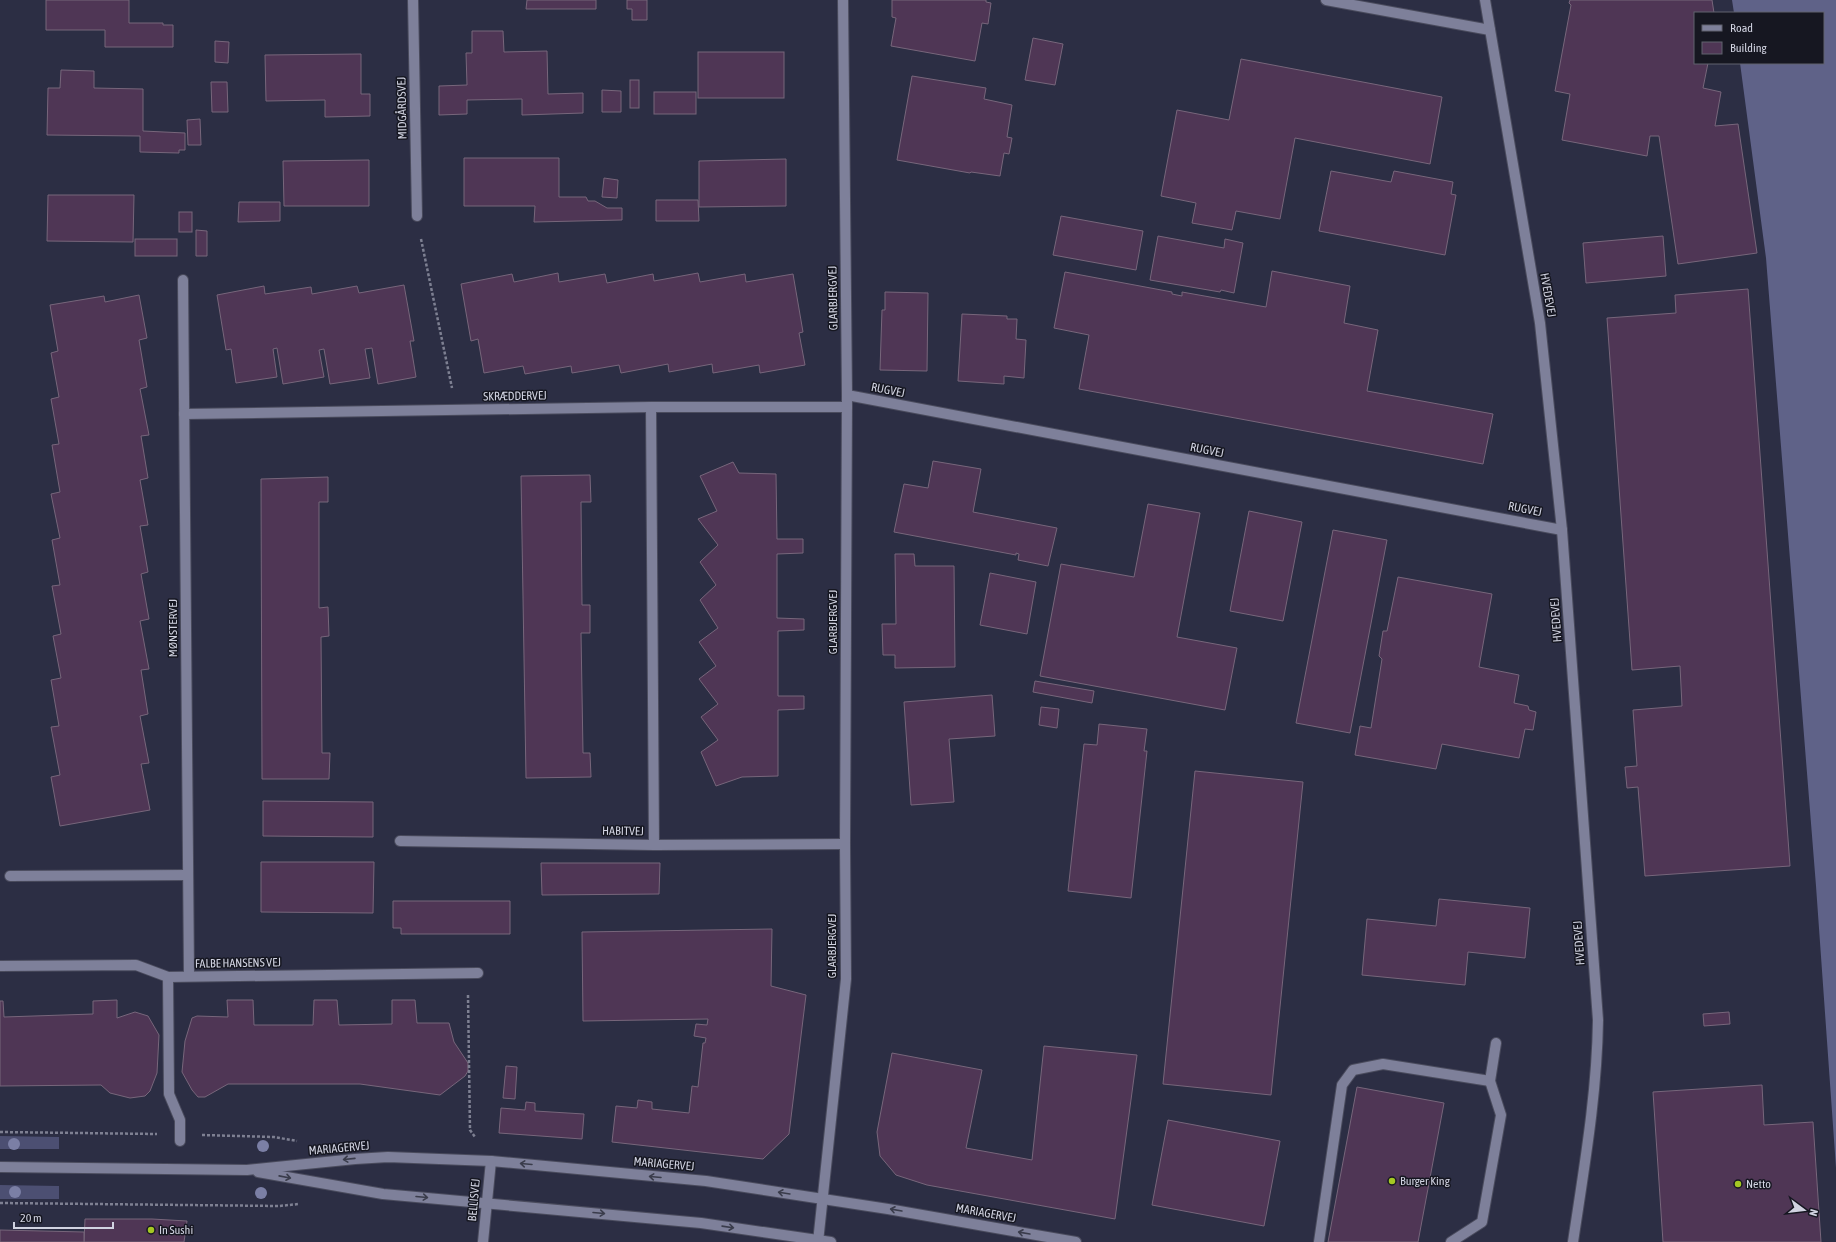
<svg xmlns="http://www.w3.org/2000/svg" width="1836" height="1242" font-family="'Asap Condensed',sans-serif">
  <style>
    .green { fill: #4c4f72 }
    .forest { fill: #5f6288 }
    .building { fill: #4f3655; stroke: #77667b }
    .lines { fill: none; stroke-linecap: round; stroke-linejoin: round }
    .minor-casing { stroke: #4a4b5d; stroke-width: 12 }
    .path { stroke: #7e8092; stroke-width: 2.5; stroke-dasharray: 3 2; stroke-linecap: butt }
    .minor { stroke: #7e809a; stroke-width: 10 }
    .tree { fill: #7b7fa5 }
    .oneway { stroke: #3a3c4b }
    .poi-dot { fill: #a5c823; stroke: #161721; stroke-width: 1.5 }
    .labels { text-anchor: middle; stroke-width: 3; stroke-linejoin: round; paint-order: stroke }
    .street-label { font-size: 12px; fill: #d1d3e1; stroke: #161721 }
    .poi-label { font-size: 12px; fill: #d1d3e1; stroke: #161721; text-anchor: start }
  </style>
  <rect width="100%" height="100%" fill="#2c2e44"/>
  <g class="green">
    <path d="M 0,1136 L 59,1137 L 59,1149 L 0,1149 Z"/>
    <path d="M 0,1185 L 59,1186 L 59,1199 L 0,1199 Z"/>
  </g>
  <path class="forest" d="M 1732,0 L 1836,0 L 1836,1168 L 1816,886 L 1766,258 L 1740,63 L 1823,63 L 1823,13 L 1734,13 Z"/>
  <g class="building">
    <path d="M 46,0 L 129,0 L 129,23 L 163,23 L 163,25 L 173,25 L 173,47 L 105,47 L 105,30 L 46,30 Z"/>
    <path d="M 527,0 L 596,0 L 596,9 L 526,9 Z"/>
    <path d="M 627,0 L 647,0 L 647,20 L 632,20 L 632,9 L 627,9 Z"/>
    <path d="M 892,0 L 986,0 L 986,2 L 991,3 L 988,24 L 982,23 L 975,61 L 891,46 L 896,18 L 892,17 Z"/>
    <path d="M 1570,0 L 1712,0 L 1714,13 L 1695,13 L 1695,63 L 1708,63 L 1703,88 L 1721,92 L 1715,126 L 1738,124 L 1757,253 L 1678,264 L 1659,136 L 1650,136 L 1647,156 L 1562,140 L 1570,94 L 1555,91 L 1571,5 L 1569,3 Z"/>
    <path d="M 472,31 L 503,31 L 504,52 L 547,51 L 548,94 L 583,93 L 583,113 L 522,115 L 522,99 L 467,100 L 467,114 L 439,115 L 439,86 L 467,85 L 466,53 L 472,53 Z"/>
    <path d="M 1033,38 L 1063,44 L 1055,85 L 1025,80 Z"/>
    <path d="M 215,41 L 229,42 L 228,63 L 215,62 Z"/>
    <rect x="698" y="52" width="86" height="46"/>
    <path d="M 361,54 L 361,94 L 370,94 L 370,116 L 325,117 L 325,100 L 266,101 L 265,55 Z"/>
    <path d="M 1241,59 L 1442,97 L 1430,164 L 1295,138 L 1280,219 L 1236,211 L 1232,230 L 1192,223 L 1196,203 L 1161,196 L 1177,110 L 1229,120 Z"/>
    <path d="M 61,70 L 94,71 L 94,88 L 143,89 L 143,131 L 185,133 L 185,150 L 179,150 L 179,153 L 140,152 L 140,136 L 47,135 L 48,88 L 60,88 Z"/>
    <path d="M 912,76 L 986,88 L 984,99 L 1012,105 L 1007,137 L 1012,138 L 1009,154 L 1004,153 L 1000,176 L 971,172 L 970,173 L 897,160 Z"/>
    <rect x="630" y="80" width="9" height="28"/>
    <path d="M 211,82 L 227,82 L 228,112 L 212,112 Z"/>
    <path d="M 602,90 L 621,91 L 621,112 L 602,112 Z"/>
    <rect x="654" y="92" width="42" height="22"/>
    <path d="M 200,119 L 201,145 L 188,145 L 187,120 Z"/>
    <path d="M 464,158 L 559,158 L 559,197 L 586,197 L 588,201 L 595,201 L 607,208 L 622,208 L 622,220 L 534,222 L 535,206 L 464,206 Z"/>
    <path d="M 786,159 L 786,206 L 699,207 L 699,161 Z"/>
    <path d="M 369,160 L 369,206 L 284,206 L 283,161 Z"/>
    <path d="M 1331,171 L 1391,182 L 1394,171 L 1453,182 L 1451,194 L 1456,195 L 1445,255 L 1319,231 Z"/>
    <path d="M 604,178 L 618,180 L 617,198 L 602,197 Z"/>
    <path d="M 48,195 L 134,195 L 133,242 L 47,241 Z"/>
    <path d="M 656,200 L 698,200 L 699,221 L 656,221 Z"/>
    <path d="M 239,202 L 280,202 L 280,221 L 238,222 Z"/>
    <rect x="179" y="212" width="13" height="20"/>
    <path d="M 1061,216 L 1143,231 L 1136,270 L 1053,255 Z"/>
    <path d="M 196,230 L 207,231 L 207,256 L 196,256 Z"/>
    <path d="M 1158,236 L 1224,248 L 1225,239 L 1243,243 L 1234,293 L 1221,290 L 1220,292 L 1150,280 Z"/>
    <path d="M 1663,236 L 1666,276 L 1586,283 L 1583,243 Z"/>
    <rect x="135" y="239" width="42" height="17"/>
    <path d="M 1272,271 L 1350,286 L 1344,323 L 1378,330 L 1367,391 L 1493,414 L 1483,464 L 1079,389 L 1089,335 L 1054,328 L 1065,272 L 1172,292 L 1172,294 L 1182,296 L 1182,292 L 1266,307 Z"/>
    <path d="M 558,273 L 559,282 L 605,274 L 607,283 L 653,274 L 654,281 L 698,273 L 700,282 L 745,274 L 746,282 L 793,274 L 803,332 L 799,333 L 805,365 L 760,373 L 759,365 L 713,373 L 712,364 L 669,372 L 668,364 L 621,373 L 619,365 L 572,373 L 571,366 L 525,374 L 523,366 L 484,373 L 478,339 L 471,341 L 461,284 L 512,274 L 514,282 Z"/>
    <path d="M 404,285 L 414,341 L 410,341 L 416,377 L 378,384 L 372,348 L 365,349 L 370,378 L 330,384 L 324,349 L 319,350 L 324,377 L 283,384 L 277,348 L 273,349 L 277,377 L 236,383 L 231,349 L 226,350 L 217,295 L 264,286 L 265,294 L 311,287 L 312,294 L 357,286 L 359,293 Z"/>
    <path d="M 1748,289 L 1790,866 L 1645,876 L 1638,787 L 1627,788 L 1625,767 L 1637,766 L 1633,710 L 1682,706 L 1680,666 L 1632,670 L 1607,318 L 1676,313 L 1675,295 Z"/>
    <path d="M 885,292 L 928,293 L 927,371 L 880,370 L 882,310 L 885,310 Z"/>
    <path d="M 139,295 L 147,338 L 139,340 L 147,387 L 140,389 L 149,435 L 141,436 L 148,478 L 140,480 L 148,525 L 140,526 L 148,572 L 141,574 L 149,619 L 140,621 L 149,669 L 141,670 L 148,714 L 140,716 L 149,763 L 141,764 L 150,810 L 60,826 L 51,777 L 60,775 L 51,727 L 59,726 L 51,680 L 61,678 L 53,636 L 61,634 L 52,586 L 60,585 L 52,540 L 60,538 L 51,494 L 60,492 L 52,445 L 59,444 L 51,399 L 59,397 L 51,353 L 58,351 L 50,305 L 104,296 L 105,302 Z"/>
    <path d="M 962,314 L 1007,316 L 1007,319 L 1017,319 L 1016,339 L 1026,340 L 1024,378 L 1004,376 L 1004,384 L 958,381 Z"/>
    <path d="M 933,461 L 981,469 L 973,512 L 1057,528 L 1048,566 L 1018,560 L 1019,554 L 1016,553 L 1016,555 L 894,532 L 904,484 L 928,488 Z"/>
    <path d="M 733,462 L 739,473 L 776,474 L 777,539 L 803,539 L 803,553 L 777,554 L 777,618 L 804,619 L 804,630 L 778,631 L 778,696 L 804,696 L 804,709 L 778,710 L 778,776 L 742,777 L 716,786 L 701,752 L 718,740 L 701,717 L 718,704 L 699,679 L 716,666 L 699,642 L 718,628 L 700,600 L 716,585 L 700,562 L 718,545 L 698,519 L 717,511 L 700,476 Z"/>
    <path d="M 590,475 L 591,502 L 581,502 L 582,605 L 590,605 L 590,633 L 581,633 L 583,753 L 590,753 L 591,777 L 526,778 L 521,476 Z"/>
    <path d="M 328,477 L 328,502 L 319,502 L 319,608 L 328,607 L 329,636 L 321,637 L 322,753 L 330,753 L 329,779 L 262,779 L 261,479 Z"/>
    <path d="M 1148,504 L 1200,513 L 1177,637 L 1237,648 L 1225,710 L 1040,676 L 1061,564 L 1134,577 Z"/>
    <path d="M 1249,511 L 1302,522 L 1283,621 L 1230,611 Z"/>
    <path d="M 1333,530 L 1387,540 L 1350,733 L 1296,723 Z"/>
    <path d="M 895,554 L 914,554 L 915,566 L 954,566 L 955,667 L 895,668 L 895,655 L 883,655 L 882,624 L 896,624 Z"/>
    <path d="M 990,573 L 1036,582 L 1027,634 L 980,625 Z"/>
    <path d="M 1398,577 L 1492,594 L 1479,667 L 1519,675 L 1514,703 L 1528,706 L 1529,710 L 1536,712 L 1533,730 L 1525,729 L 1519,758 L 1442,744 L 1436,769 L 1355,755 L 1360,726 L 1371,728 L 1382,659 L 1379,656 L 1383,631 L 1387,631 Z"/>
    <path d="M 1035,681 L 1094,691 L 1092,703 L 1033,692 Z"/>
    <path d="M 992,695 L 995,736 L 949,739 L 954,802 L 911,805 L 904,702 Z"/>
    <path d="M 1041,707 L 1059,709 L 1057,728 L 1039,725 Z"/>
    <path d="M 1099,724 L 1147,729 L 1144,751 L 1147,751 L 1131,898 L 1068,891 L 1084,744 L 1097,745 Z"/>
    <path d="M 1195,771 L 1303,782 L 1271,1095 L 1163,1084 Z"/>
    <path d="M 263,801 L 373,802 L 373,837 L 263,836 Z"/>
    <path d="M 261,862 L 374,862 L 373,913 L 261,912 Z"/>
    <path d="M 541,863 L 660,863 L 659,894 L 542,895 Z"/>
    <path d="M 1439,899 L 1530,908 L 1525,958 L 1468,952 L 1465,985 L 1362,975 L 1367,919 L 1436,926 Z"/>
    <path d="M 393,901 L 510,901 L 510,934 L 401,934 L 401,928 L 393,928 Z"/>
    <path d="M 772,929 L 771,986 L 806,995 L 789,1134 L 763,1159 L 612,1142 L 616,1106 L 637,1108 L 638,1100 L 652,1102 L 652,1109 L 689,1113 L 692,1086 L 698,1087 L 703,1043 L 705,1043 L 706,1038 L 694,1036 L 696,1024 L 707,1025 L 708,1019 L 583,1021 L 582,932 Z"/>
    <path d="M 117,1000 L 117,1018 L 135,1012 L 148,1016 L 159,1035 L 157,1073 L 150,1091 L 145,1096 L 130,1098 L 110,1093 L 101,1085 L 0,1086 L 0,1001 L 3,1001 L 4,1017 L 93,1014 L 93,1001 Z"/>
    <path d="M 227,1000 L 253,1000 L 254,1025 L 313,1025 L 314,1000 L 337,1000 L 339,1025 L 392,1024 L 392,1000 L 415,1000 L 417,1023 L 449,1023 L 454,1042 L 468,1063 L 468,1071 L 465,1076 L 440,1095 L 360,1084 L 228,1084 L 205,1097 L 198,1097 L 192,1090 L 182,1072 L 185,1041 L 192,1018 L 197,1016 L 228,1017 Z"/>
    <path d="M 1729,1012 L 1730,1024 L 1704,1026 L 1703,1014 Z"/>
    <path d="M 1044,1046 L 1137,1055 L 1115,1219 L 927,1185 L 896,1175 L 880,1156 L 877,1132 L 892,1053 L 982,1070 L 966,1148 L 1032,1160 Z"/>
    <path d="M 506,1066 L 517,1067 L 515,1099 L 503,1098 Z"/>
    <path d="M 1762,1085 L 1764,1125 L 1813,1122 L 1821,1242 L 1663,1242 L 1653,1092 Z"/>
    <path d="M 1357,1087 L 1444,1103 L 1418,1242 L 1328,1242 Z"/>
    <path d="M 526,1102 L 535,1103 L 535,1111 L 584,1114 L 582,1139 L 499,1133 L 501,1108 L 525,1110 Z"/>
    <path d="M 1168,1120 L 1280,1141 L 1264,1226 L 1152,1205 Z"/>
    <path d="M 85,1219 L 152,1219 L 187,1221 L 184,1242 L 84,1242 Z"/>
    <path d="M 0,1230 L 84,1232 L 84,1242 L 0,1242 Z"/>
  </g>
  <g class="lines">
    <g class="minor-casing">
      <g id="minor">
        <path d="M 413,0 L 417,216"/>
        <path d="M 1326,0 L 1490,30"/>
        <path d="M 1485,0 L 1540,323 L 1562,530 L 1598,1020 C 1597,1095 1584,1168 1573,1242"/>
        <path d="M 183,280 L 189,976"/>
        <path d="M 847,395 L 1562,530"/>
        <path d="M 651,407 L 654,845"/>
        <path d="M 184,414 L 651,407 L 847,407"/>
        <path d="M 400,841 L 654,845 L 845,844"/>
        <path d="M 10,876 L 188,875"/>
        <path d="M 0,966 L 136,965 L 168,977 L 478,973"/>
        <path d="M 168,977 L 169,1094 L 180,1120 L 180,1141"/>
        <path d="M 0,1167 L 247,1170 L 355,1159 L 388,1157 L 491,1161 L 706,1181 L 888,1209 L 1076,1242"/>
        <path d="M 258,1172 L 383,1194 L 701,1223 L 831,1242"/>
        <path d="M 483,1242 L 491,1161"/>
        <path d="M 818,1242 L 846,979 L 845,844 L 847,395 L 843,0"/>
        <path d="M 1319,1242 L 1342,1085 L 1353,1070 L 1383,1064 L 1490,1081"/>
        <path d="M 1451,1242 L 1482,1222 L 1501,1115 L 1490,1081 L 1496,1043"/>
      </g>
    </g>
    <g class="path">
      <path d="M 421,239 L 452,388"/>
      <path d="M 468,995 L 470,1130 L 475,1137"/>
      <path d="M 0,1132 L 157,1134"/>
      <path d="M 202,1135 L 274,1137 L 297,1141"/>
      <path d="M 0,1203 L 279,1206 L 299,1204"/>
    </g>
    <use href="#minor" class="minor"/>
  </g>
  <g class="tree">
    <circle cx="14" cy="1144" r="6"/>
    <circle cx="263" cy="1146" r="6"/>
    <circle cx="15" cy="1192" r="6"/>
    <circle cx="261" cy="1193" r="6"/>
  </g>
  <defs><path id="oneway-shaft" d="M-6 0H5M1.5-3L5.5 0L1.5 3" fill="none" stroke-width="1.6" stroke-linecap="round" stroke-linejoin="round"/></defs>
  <g class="oneway">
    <use href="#oneway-shaft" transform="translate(349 1159) rotate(174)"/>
    <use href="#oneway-shaft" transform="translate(526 1164) rotate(-175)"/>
    <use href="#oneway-shaft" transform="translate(285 1177) rotate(11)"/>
    <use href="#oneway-shaft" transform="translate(655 1177) rotate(-175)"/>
    <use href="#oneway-shaft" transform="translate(784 1193) rotate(-171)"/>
    <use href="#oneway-shaft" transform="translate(422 1197) rotate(5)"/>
    <use href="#oneway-shaft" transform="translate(896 1210) rotate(-170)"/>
    <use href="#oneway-shaft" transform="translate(599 1213) rotate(5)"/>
    <use href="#oneway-shaft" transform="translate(728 1227) rotate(8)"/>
    <use href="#oneway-shaft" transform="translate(1024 1233) rotate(-170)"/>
  </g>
  <g class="poi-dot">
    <circle cx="1392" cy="1181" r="4"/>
    <circle cx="1738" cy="1184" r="4"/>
    <circle cx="151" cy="1230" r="4"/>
  </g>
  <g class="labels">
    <g class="street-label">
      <text transform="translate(402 108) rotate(-91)" y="4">MIDGÅRDSVEJ</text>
      <text transform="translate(1548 295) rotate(80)" y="4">HVEDEVEJ</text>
      <text transform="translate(833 298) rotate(-91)" y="4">GLARBJERGVEJ</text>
      <text transform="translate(888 390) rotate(11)" y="4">RUGVEJ</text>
      <text transform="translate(515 396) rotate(-1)" y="4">SKRÆDDERVEJ</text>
      <text transform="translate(1207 450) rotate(11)" y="4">RUGVEJ</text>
      <text transform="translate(1525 509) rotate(11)" y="4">RUGVEJ</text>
      <text transform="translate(1556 620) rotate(-94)" y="4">HVEDEVEJ</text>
      <text transform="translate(833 622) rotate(-90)" y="4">GLARBJERGVEJ</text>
      <text transform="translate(173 628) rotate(-90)" y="4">MØNSTERVEJ</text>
      <text transform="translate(623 831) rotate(1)" y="4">HABITVEJ</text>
      <text transform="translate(1579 943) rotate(-94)" y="4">HVEDEVEJ</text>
      <text transform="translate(832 946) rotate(-90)" y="4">GLARBJERGVEJ</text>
      <text transform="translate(238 963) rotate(-1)" y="4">FALBE HANSENS VEJ</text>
      <text transform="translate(339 1148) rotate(-5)" y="4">MARIAGERVEJ</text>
      <text transform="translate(664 1164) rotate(5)" y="4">MARIAGERVEJ</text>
      <text transform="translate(474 1200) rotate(-85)" y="4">BELLISVEJ</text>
      <text transform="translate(986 1213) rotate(10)" y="4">MARIAGERVEJ</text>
    </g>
    <g class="poi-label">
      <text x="1400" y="1185">Burger King</text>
      <text x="1746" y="1188">Netto</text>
      <text x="159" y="1234">In Sushi</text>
    </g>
  </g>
  <rect x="1694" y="12" width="130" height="52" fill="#161721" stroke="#61626e"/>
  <rect x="1702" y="25" width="20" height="6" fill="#7e809a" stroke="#61626e"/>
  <text x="1730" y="32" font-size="12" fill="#d1d3e1">Road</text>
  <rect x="1702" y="42" width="20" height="12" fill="#4f3655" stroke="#61626e"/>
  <text x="1730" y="52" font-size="12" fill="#d1d3e1">Building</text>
  <g transform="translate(1804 1210) rotate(105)" stroke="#161721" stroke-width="3" paint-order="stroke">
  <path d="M0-3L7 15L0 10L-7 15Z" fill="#d1d3e1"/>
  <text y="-6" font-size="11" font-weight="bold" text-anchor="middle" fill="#d1d3e1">N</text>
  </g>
  <path d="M14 1222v6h99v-6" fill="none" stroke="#d1d3e1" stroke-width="2"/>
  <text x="20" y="1222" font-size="12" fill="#d1d3e1" stroke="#161721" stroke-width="3" paint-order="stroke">20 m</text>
</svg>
